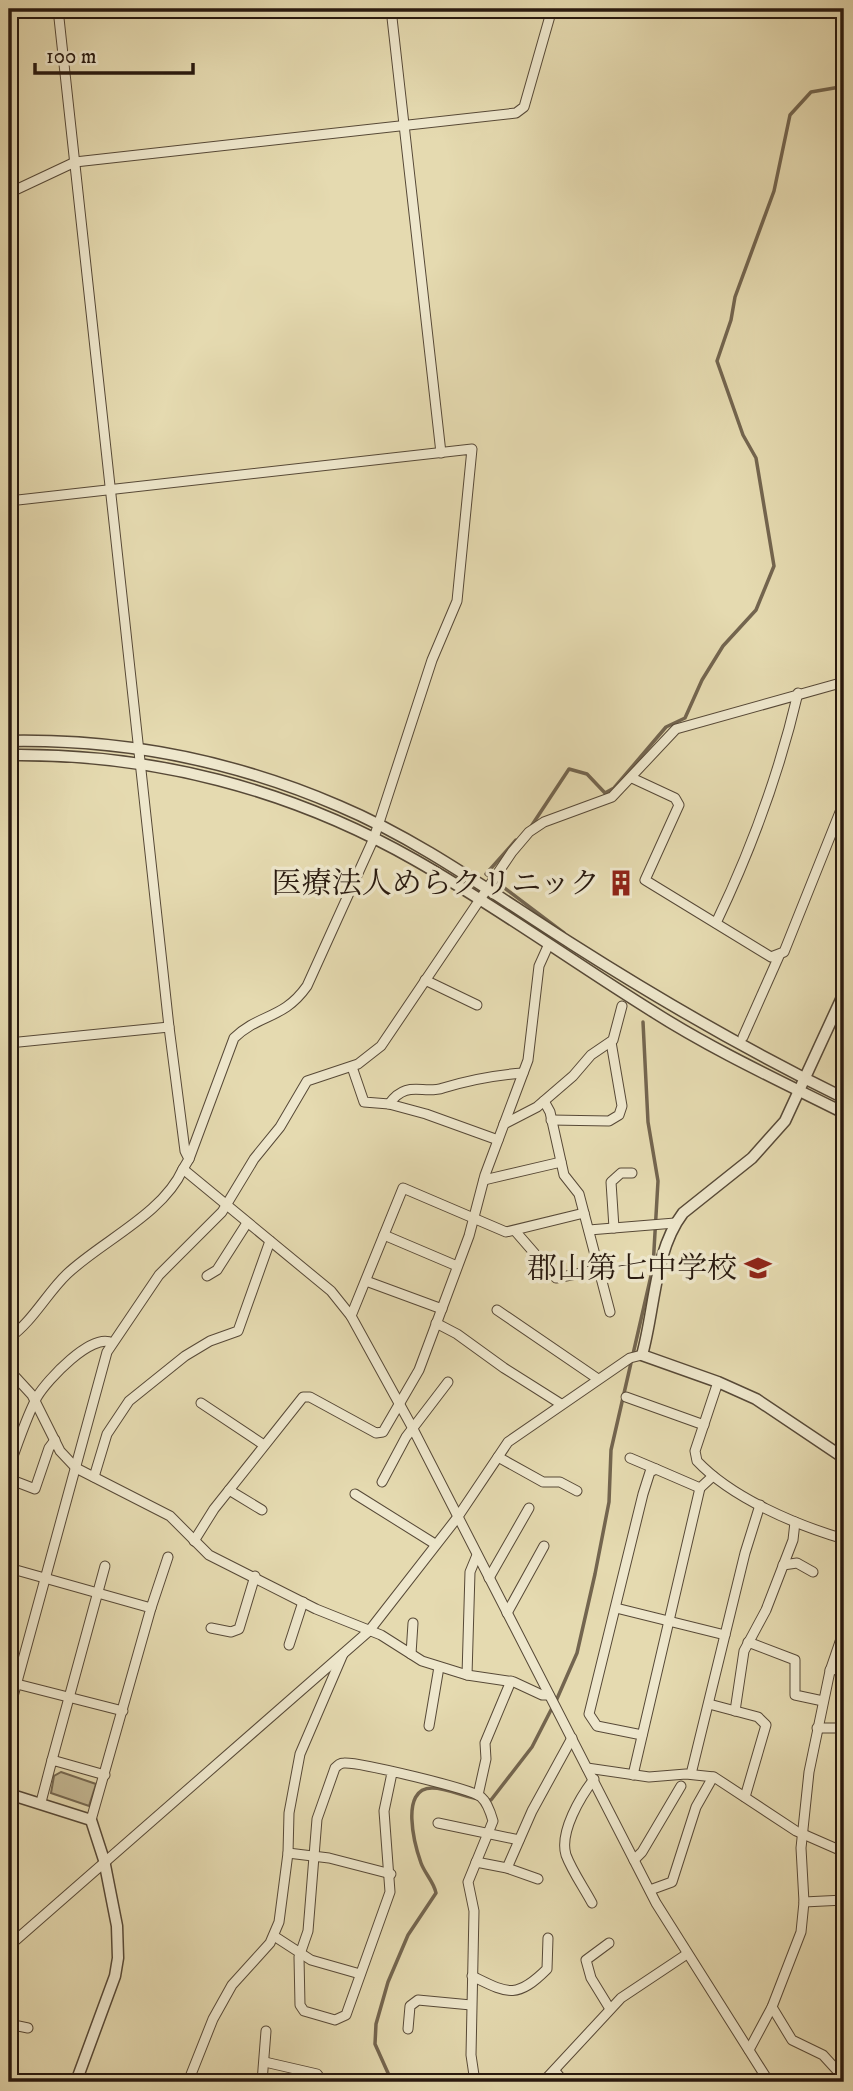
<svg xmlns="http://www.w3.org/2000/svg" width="853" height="2091" font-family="'IM FELL DW Pica','Noto Serif JP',serif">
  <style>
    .green { fill: #c5b995; stroke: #766952; stroke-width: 2 }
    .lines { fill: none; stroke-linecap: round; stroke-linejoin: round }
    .stream { stroke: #73654f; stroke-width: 3.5 }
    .minor-casing { stroke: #574937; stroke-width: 11 }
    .tertiary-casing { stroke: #574937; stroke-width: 13 }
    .minor { stroke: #eee7cc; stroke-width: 9 }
    .tertiary { stroke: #eee7cc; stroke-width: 10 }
    .labels { text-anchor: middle; stroke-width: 7; stroke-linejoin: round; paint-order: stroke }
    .poi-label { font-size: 30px; fill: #28190f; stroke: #eee7cc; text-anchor: end }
  </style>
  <rect width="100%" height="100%" fill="#e5dab0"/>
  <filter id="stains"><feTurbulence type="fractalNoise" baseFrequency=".00286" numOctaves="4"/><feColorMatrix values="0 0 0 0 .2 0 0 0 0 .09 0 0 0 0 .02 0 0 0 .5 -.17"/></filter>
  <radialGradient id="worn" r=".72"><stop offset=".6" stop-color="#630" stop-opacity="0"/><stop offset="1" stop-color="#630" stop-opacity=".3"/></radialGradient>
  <path class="green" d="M 61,1772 L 96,1784 L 89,1806 L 51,1793 L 54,1776 Z"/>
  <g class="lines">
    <g class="stream">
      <path d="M 532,825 L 569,769 L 587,774 L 605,793 L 614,788 L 666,727 L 685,718 L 702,680 L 723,646 L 756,610 L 774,566 L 756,458 L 743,435 L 717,361 L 731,320 L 735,297 L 774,191 L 790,115 L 811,92 L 840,87 L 844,82"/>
      <path d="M 516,840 L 486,874 L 564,933"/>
      <path d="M 556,1701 L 577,1653 L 595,1574 L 609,1502 L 611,1450 L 653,1267 L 658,1181 L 648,1122 L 643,1022"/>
      <path d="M 392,2082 L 375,2044 L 376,2024 L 388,1982 L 408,1935 L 436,1893 C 434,1882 425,1874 421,1863 C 415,1846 399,1788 432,1788 C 452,1788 469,1801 491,1800 L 532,1747 L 552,1708"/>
    </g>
    <g class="minor-casing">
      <g id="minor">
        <path d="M 58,9 L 169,1027 L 185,1151 L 189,1159 L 183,1169 L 331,1291 L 351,1316 L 411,1425 L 656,1903 L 769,2082"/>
        <path d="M 391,9 L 441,453"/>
        <path d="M 9,193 L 75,162 L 516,113 L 524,107 L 552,9"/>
        <path d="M 9,501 L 472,449 L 457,601 L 432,660 L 374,838 L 307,986 C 283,1020 260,1013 234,1038 L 189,1159"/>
        <path d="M 632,778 L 675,798 L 679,805 L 645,880 L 771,957 L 784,952 L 844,802"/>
        <path d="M 716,923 C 752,848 779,774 798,693"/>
        <path d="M 425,980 L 477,1005"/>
        <path d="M 743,1037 L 779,956"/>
        <path d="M 9,1043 L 169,1027"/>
        <path d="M 352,1067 L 364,1102 L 389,1104 L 426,1114 L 498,1140"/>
        <path d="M 544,1101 L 550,1112 L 564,1175 L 579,1194 L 610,1312"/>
        <path d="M 389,1104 C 407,1079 423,1095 443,1088 C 469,1080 495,1075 523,1073"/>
        <path d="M 551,1120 L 609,1121 L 619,1115 L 622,1106 L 611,1042"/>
        <path d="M 504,1124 L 537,1107 L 573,1076 L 591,1055 L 613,1040 L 622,1006"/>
        <path d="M 484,1180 L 561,1162"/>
        <path d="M 614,1228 L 611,1182 L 621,1173 L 632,1173"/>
        <path d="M 589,1230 L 675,1223"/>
        <path d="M 516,1232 L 556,1278 L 601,1269"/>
        <path d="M 384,1235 L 457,1266"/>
        <path d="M 207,1276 L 217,1270 L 247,1223"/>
        <path d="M 366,1281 L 442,1309"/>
        <path d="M 497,1310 L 598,1379"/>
        <path d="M 351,1316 L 403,1188 L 506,1232 L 584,1213"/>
        <path d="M 436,1323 L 457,1334 L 504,1368 L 561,1404"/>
        <path d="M 9,1338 C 33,1321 47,1293 67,1274 C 102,1241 163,1214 183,1169"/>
        <path d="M 9,1370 L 32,1395 L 60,1451 L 76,1468 L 170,1516 L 209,1555 L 316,1609 L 381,1635 L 422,1661 L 467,1675 L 514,1682 L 542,1695 L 549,1695"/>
        <path d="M 718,1382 L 695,1451 L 697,1461 C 732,1498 796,1525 844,1539"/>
        <path d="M 626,1397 L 704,1425"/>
        <path d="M 201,1403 L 264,1445"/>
        <path d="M 498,1457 L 543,1482 L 560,1482 L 577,1491"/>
        <path d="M 630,1458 L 656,1469"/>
        <path d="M 9,1468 C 17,1445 26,1418 37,1397 C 47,1380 92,1332 112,1343"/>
        <path d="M 94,1477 L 107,1434 L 129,1401 L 185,1356 L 210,1341 L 238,1331 L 270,1241"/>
        <path d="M 9,1479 L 35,1489 L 49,1448 L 55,1440"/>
        <path d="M 382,1482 L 406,1437 L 448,1382"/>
        <path d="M 229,1490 L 262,1510"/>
        <path d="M 355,1494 L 435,1544"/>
        <path d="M 194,1541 L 214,1509 L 303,1397 L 310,1397 L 376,1433 L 383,1432 L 419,1370 L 469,1236 L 485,1175 L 528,1060 L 539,966 L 548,946"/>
        <path d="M 783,1565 L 797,1563 L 813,1572"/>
        <path d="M 9,1568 L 151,1608 L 91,1820"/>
        <path d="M 489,1578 L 529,1508"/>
        <path d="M 151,1608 L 168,1557"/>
        <path d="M 616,1608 L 725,1635"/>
        <path d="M 507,1613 L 544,1546"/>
        <path d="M 211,1628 L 231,1632 L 239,1629 L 255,1576"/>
        <path d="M 748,1642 L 795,1660 L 795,1695 L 823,1701"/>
        <path d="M 289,1645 L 303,1602"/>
        <path d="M 411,1654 L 413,1623"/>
        <path d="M 830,1670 L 844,1669"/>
        <path d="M 467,1675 L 470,1572 L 477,1555"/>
        <path d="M 9,1682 L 123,1711"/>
        <path d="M 709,1704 L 758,1717 L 766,1725 L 745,1797"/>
        <path d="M 9,1711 L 107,1352 L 159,1275 L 222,1212 L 254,1159 L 280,1127 L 307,1081 L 358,1064 L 381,1046 L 512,852 L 529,832 L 544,822 L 612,797 L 676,729 L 844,682"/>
        <path d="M 735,1711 L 744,1651 L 766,1610 L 793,1540 L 795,1522"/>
        <path d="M 429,1726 L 439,1667"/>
        <path d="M 817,1728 L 844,1728"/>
        <path d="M 642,1735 L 597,1726 L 589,1714 L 643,1494 L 650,1472 L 656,1469 L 700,1488 L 713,1476"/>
        <path d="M 52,1760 L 105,1566"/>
        <path d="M 587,1768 L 649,1777 L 686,1774 L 714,1777 L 796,1831 L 844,1852"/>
        <path d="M 392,1773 L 384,1811 L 390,1892 L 346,2015 L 335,2020 L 304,2011 L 300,2005 L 299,1957 L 308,1931 L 317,1819 L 335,1768 C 338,1765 340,1763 344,1763 C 359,1762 472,1789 481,1797 C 487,1802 491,1814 493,1821 L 468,1882 L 474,1911 L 471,2055 L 475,2082"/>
        <path d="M 691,1774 L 745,1553 L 760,1505"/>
        <path d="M 633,1775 L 700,1488"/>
        <path d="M 478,1795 L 486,1759 L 485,1743 L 511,1681"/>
        <path d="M 41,1802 L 52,1760 L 105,1775"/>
        <path d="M 438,1823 L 519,1840"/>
        <path d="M 288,1853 L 329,1858 L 391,1874"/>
        <path d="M 634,1860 L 642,1852 L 681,1786"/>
        <path d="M 476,1862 L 507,1868 L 538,1879"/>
        <path d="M 507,1868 L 532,1811 L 572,1738"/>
        <path d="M 650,1890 L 672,1882 L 696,1807 L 713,1777"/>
        <path d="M 804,1902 L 844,1900"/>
        <path d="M 592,1903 C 584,1888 572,1871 566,1855 C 559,1832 581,1796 594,1779"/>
        <path d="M 274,1936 L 311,1960 L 360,1974"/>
        <path d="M 609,1943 L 586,1960 L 591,1978 L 610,2009"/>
        <path d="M 9,1946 L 369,1631 L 457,1518 L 508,1442 L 630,1358 L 642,1355"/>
        <path d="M 472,1976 C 507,1993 516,2000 547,1969 L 548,1938"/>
        <path d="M 772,2007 L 792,2040 L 823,2055 L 844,2078"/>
        <path d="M 9,2024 L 28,2028"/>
        <path d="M 408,2029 L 410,2006 L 418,2000 L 471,2005"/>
        <path d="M 749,2050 L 772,2007 L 801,1932 L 804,1902 L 801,1848 L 809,1772 L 830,1671 L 844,1630"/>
        <path d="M 265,2062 L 317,2074 L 323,2082"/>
        <path d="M 555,2071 L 564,2082"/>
        <path d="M 188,2082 L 213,2019 L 232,1985 L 270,1943 L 279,1922 L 288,1853 L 289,1813 L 300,1754 L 343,1654"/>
        <path d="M 262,2082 L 266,2031"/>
        <path d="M 543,2082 L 621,1998 L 687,1954"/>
      </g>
    </g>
    <g class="tertiary-casing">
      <g id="tertiary">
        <path d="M 9,741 C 122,739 235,761 339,806 C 422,841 496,896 572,944 C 660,1000 750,1052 844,1098"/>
        <path d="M 9,755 C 152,753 290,789 415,860 C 496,906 573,962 652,1011 C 713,1050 780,1081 844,1113"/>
        <path d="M 844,993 L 785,1121 L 752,1158 L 683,1213 C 654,1251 655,1309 642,1355 L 718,1382 L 756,1399 L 844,1458"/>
        <path d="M 9,1794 L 91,1820 L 104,1860 L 117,1926 L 118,1958 L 115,1976 L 76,2082"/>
      </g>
    </g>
    <use href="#minor" class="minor"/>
    <use href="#tertiary" class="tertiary"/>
  </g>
  <defs>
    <g id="building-bare" transform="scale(2.1)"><path d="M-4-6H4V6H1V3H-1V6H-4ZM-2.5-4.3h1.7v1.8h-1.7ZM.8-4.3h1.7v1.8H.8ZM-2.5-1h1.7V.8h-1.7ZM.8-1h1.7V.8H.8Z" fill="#8f2418" stroke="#eee7cc" stroke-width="2.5" paint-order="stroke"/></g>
    <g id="school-bare" transform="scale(2.1)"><path d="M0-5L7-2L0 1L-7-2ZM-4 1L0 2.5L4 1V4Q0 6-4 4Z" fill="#8f2418" stroke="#eee7cc" stroke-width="2.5" paint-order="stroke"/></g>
  </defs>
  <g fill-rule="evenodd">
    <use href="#building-bare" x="621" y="883"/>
    <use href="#school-bare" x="758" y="1268"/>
  </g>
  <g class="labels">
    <g class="poi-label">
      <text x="600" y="893">医療法人めらクリニック</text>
      <text x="737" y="1278">郡山第七中学校</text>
    </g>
  </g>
  <rect width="853" height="2091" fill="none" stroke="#e5dab0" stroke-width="35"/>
  <rect x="10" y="10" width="832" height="2070" fill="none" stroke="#28190f" stroke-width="3.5"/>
  <rect x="18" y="18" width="818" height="2056" fill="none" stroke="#28190f" stroke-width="2"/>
  <path d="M35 63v10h158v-10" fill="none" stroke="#28190f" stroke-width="3.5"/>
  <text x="46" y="63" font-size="21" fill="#28190f" stroke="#eee7cc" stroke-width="5" paint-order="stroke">100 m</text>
  <rect width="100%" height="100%" filter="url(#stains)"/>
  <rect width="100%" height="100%" fill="url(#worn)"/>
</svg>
